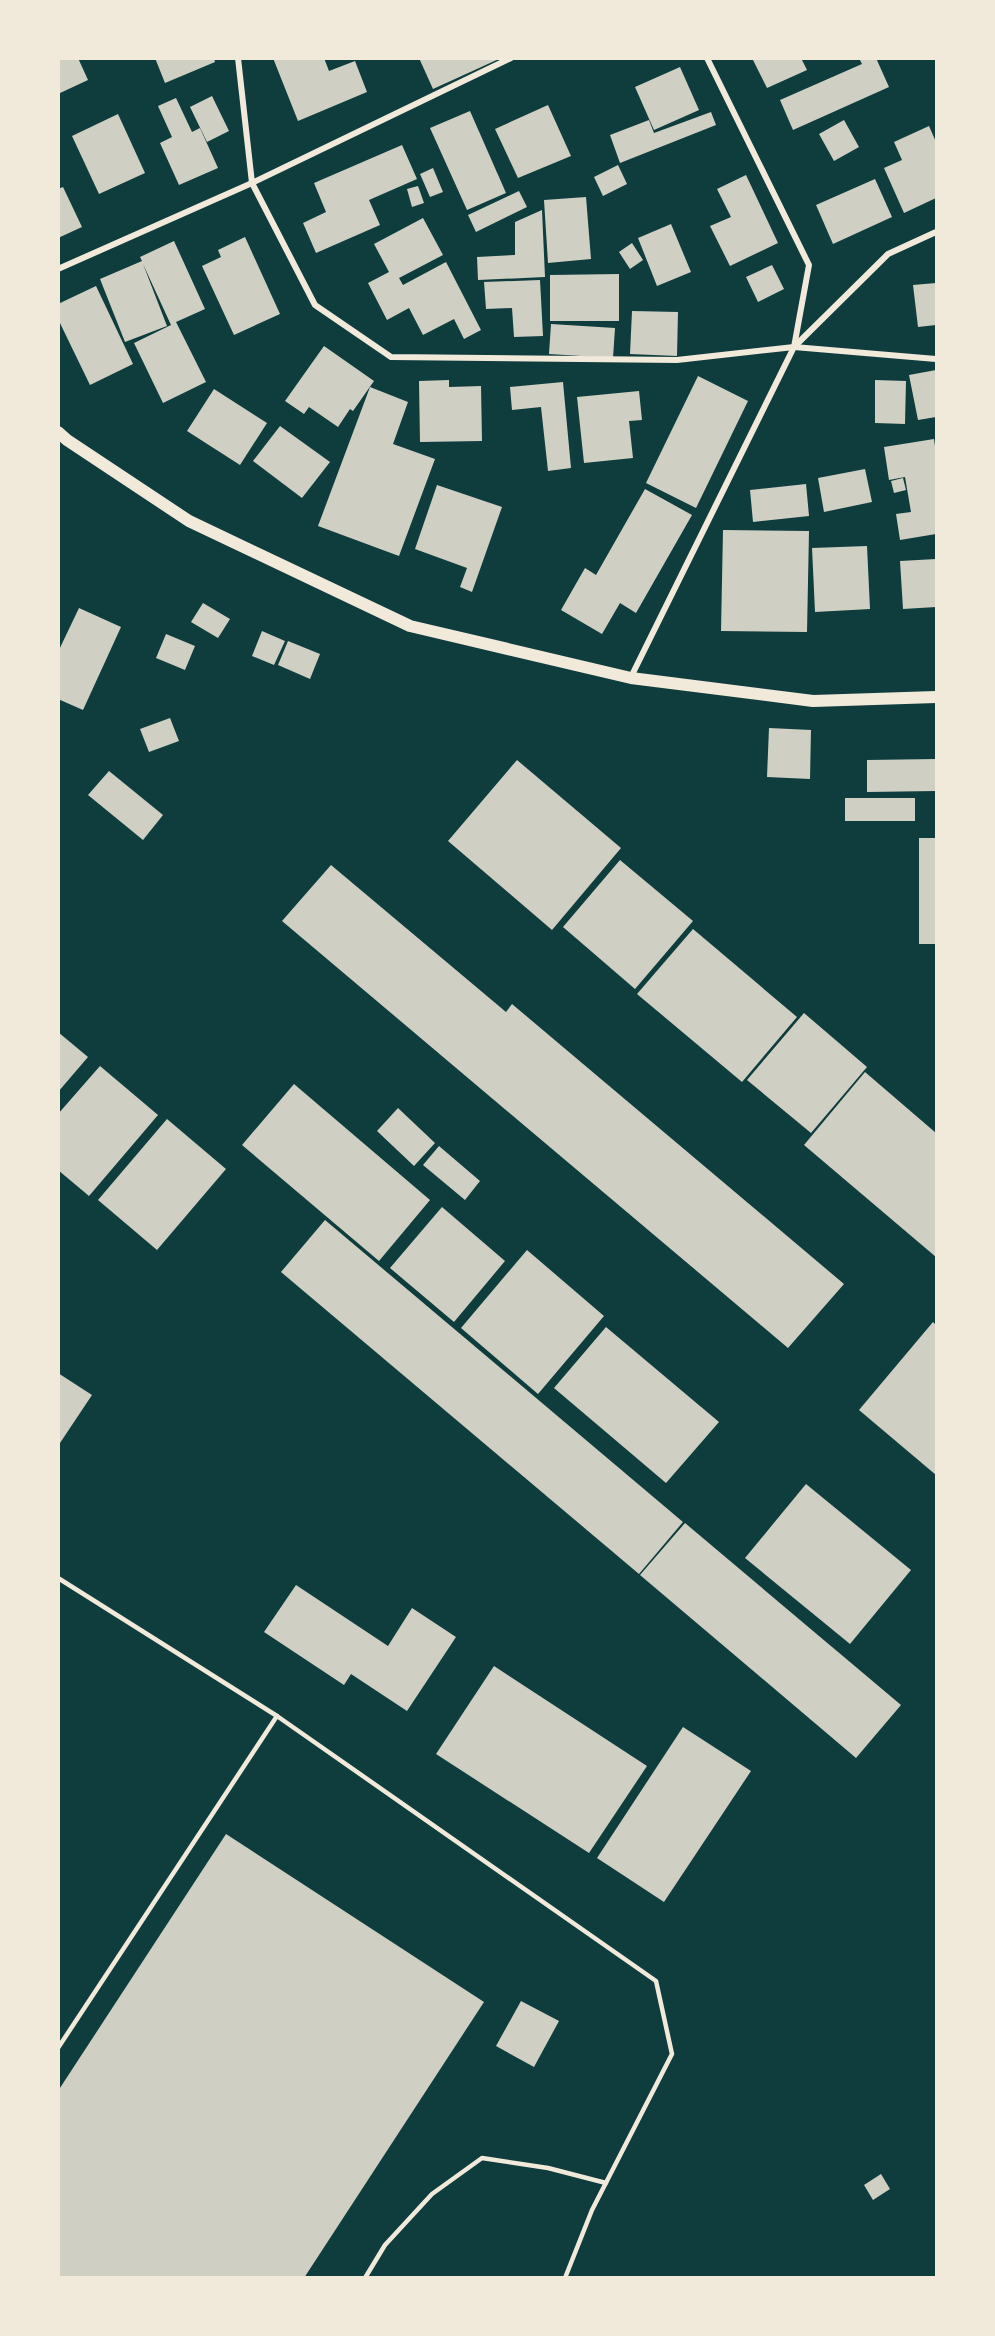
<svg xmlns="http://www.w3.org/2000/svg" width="995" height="2336" font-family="'Crimson Pro',serif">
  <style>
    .building { fill: #cfcfc3 }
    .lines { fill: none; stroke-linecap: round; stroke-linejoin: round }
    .service { stroke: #f1e9da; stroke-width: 4.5 }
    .minor { stroke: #f1e9da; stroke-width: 6 }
    .secondary { stroke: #f1e9da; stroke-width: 12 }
  </style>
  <rect width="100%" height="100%" fill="#0f3d3e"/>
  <g class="building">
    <path d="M 58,58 L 78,58 L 88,80 L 58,94 Z"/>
    <path d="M 155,58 L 214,58 L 215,62 L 165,83 Z"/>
    <path d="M 273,58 L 324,58 L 329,71 L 355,61 L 367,92 L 298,121 Z"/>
    <path d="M 419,58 L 501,58 L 433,89 Z"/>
    <path d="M 752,58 L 801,58 L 807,70 L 767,88 Z"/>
    <path d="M 859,58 L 876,58 L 889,87 L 793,130 L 780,100 L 862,64 Z"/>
    <path d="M 680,67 L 699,110 L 654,130 L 635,87 Z"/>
    <path d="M 212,96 L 229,131 L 207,142 L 190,107 Z"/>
    <path d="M 176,98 L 192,132 L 200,128 L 218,168 L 179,185 L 160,143 L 172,137 L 158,106 Z"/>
    <path d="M 548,105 L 571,156 L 518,178 L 495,129 Z"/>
    <path d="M 470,111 L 506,193 L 467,210 L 430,128 Z"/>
    <path d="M 711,112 L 716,125 L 620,163 L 610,135 L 649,120 L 654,133 Z"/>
    <path d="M 118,114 L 145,173 L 99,194 L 72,136 Z"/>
    <path d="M 844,120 L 859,147 L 834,161 L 819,134 Z"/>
    <path d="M 929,126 L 936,142 L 936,198 L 904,213 L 884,168 L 902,160 L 894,142 Z"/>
    <path d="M 402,145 L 417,179 L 369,200 L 380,225 L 316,253 L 303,223 L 326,212 L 314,183 Z"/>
    <path d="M 618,165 L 627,184 L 603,196 L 594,177 Z"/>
    <path d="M 433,168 L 443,192 L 430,197 L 420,174 Z"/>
    <path d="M 746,175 L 778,243 L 730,266 L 710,226 L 731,217 L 717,189 Z"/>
    <path d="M 875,179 L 892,217 L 833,244 L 816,205 Z"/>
    <path d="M 418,186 L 424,203 L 412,207 L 407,189 Z"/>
    <path d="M 63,187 L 82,227 L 58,238 L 58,189 Z"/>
    <path d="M 519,191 L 527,207 L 476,232 L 468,215 Z"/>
    <path d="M 586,197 L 591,259 L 548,263 L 544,200 Z"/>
    <path d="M 542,210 L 545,277 L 478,280 L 477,257 L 515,255 L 515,222 Z"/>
    <path d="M 423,218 L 443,255 L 399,278 L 403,285 L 446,262 L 481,330 L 464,339 L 454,319 L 423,335 L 409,308 L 387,320 L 368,283 L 389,272 L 374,244 Z"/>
    <path d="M 671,224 L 691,272 L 657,286 L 638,238 Z"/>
    <path d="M 245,237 L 280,314 L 234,335 L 202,266 L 221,257 L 218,250 Z"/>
    <path d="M 174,241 L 205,309 L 176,322 L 206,382 L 163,403 L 134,343 L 171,325 L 143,264 L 167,326 L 125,342 L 100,279 L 142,261 L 140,257 Z"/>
    <path d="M 632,243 L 643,260 L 630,269 L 619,252 Z"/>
    <path d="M 772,265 L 784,289 L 758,302 L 746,277 Z"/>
    <path d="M 619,274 L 619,321 L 550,321 L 550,275 Z"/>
    <path d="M 540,280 L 543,336 L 514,337 L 512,308 L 486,309 L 484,282 Z"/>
    <path d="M 936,283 L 936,325 L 918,327 L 913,285 Z"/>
    <path d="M 96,286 L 133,364 L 90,385 L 58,319 L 58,304 Z"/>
    <path d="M 632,311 L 678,312 L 677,356 L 630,354 Z"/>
    <path d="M 551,324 L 615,328 L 613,358 L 549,354 Z"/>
    <path d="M 324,346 L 374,381 L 353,411 L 350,409 L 338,427 L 309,407 L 304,414 L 285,401 Z"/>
    <path d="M 936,370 L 936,417 L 918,420 L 909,375 Z"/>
    <path d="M 698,376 L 748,401 L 696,508 L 646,483 Z"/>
    <path d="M 449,380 L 449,387 L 481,386 L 482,441 L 420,442 L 419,381 Z"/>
    <path d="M 875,380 L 906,381 L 905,424 L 875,423 Z"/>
    <path d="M 563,382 L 571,468 L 548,471 L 541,407 L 512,410 L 510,387 Z"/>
    <path d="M 370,387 L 408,402 L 393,444 L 435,459 L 399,556 L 318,526 Z"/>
    <path d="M 214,389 L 267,423 L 240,465 L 187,431 Z"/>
    <path d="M 639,391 L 642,420 L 629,421 L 633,458 L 584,463 L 577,397 Z"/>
    <path d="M 280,426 L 330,462 L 302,498 L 253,461 Z"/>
    <path d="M 934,439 L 936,453 L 936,534 L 900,540 L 896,514 L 911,512 L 905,477 L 889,480 L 884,447 Z"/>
    <path d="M 865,469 L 872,502 L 824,512 L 818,478 Z"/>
    <path d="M 903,478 L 906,490 L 894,493 L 891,481 Z"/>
    <path d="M 806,484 L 809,516 L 753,522 L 750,490 Z"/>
    <path d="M 437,485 L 502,507 L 472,592 L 460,587 L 467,568 L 415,549 Z"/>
    <path d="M 645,489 L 692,515 L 636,613 L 620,603 L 602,634 L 561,610 L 585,568 L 596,575 Z"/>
    <path d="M 723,530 L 809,531 L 807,632 L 721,631 Z"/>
    <path d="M 867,546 L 870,609 L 815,612 L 812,548 Z"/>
    <path d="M 936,559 L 936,607 L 903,609 L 900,561 Z"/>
    <path d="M 203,603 L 230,619 L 218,638 L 191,622 Z"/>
    <path d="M 79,608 L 121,627 L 83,710 L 58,699 L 58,652 Z"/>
    <path d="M 262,631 L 285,641 L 274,665 L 252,656 Z"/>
    <path d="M 166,634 L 195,646 L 185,670 L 156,658 Z"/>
    <path d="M 288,641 L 320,654 L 310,679 L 278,665 Z"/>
    <path d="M 170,718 L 179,741 L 149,752 L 140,729 Z"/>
    <path d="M 769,728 L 811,730 L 810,779 L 767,777 Z"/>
    <path d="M 936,759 L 936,791 L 867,792 L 867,760 Z"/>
    <path d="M 517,760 L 621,848 L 552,930 L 448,841 Z"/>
    <path d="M 109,771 L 163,815 L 143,840 L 88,795 Z"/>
    <rect x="845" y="798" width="70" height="23"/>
    <rect x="919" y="838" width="17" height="106"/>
    <path d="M 620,860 L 693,921 L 635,989 L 563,927 Z"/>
    <path d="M 331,865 L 506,1012 L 512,1004 L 844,1284 L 788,1348 L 282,921 Z"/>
    <path d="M 693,929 L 797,1017 L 742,1082 L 637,994 Z"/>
    <path d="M 804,1013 L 867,1067 L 811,1133 L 747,1080 Z"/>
    <path d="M 58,1032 L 88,1057 L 58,1092 Z"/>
    <path d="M 100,1066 L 158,1115 L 89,1196 L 58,1170 L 58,1114 Z"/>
    <path d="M 865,1072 L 936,1133 L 936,1257 L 804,1145 Z"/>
    <path d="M 294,1084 L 430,1200 L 379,1261 L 242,1145 Z"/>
    <path d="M 398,1108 L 435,1143 L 414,1166 L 377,1131 Z"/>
    <path d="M 167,1119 L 226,1169 L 157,1250 L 98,1200 Z"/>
    <path d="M 439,1146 L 480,1181 L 465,1200 L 423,1165 Z"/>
    <path d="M 442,1207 L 505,1261 L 454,1322 L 390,1268 Z"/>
    <path d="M 325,1220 L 683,1522 L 639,1574 L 281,1272 Z"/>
    <path d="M 527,1250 L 604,1316 L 538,1394 L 461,1328 Z"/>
    <path d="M 933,1322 L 936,1325 L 936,1475 L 859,1410 Z"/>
    <path d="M 606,1327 L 719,1422 L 666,1483 L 554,1388 Z"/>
    <path d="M 58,1373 L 92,1395 L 58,1446 Z"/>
    <path d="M 806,1484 L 911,1570 L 850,1644 L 745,1558 Z"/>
    <path d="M 685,1523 L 901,1705 L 856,1758 L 640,1575 Z"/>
    <path d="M 296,1585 L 388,1646 L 412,1608 L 456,1637 L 407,1711 L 351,1674 L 344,1685 L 264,1632 Z"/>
    <path d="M 494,1666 L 647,1766 L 589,1853 L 436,1754 Z"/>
    <path d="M 683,1727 L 751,1771 L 664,1902 L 597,1858 Z"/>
    <path d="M 226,1834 L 484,2002 L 304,2278 L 58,2278 L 58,2091 Z"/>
    <path d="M 521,2001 L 559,2021 L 534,2067 L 496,2046 Z"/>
    <path d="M 881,2174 L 890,2189 L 873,2200 L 864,2185 Z"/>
  </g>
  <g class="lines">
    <g class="service">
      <path d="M 58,1578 L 277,1716 L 656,1981 L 672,2054 L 592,2210 L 565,2278"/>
      <path d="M 58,2048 L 277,1716"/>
      <path d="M 365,2278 L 385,2245 L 432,2194 L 482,2158 L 548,2168 L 606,2183"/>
    </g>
    <g class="minor">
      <path d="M 238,58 L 252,183 L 315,305 L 391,357 L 677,360 L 794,347 L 888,254 L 936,232"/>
      <path d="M 58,269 L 252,183 L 511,58"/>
      <path d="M 794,347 L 936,359"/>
      <path d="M 631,677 L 794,347 L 809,265 L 707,58"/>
    </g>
    <path class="secondary" d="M 58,432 L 67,440 L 189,521 L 410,626 L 631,678 L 813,701 L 936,697"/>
  </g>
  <rect width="995" height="2336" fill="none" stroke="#f1e9da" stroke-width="120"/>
</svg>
